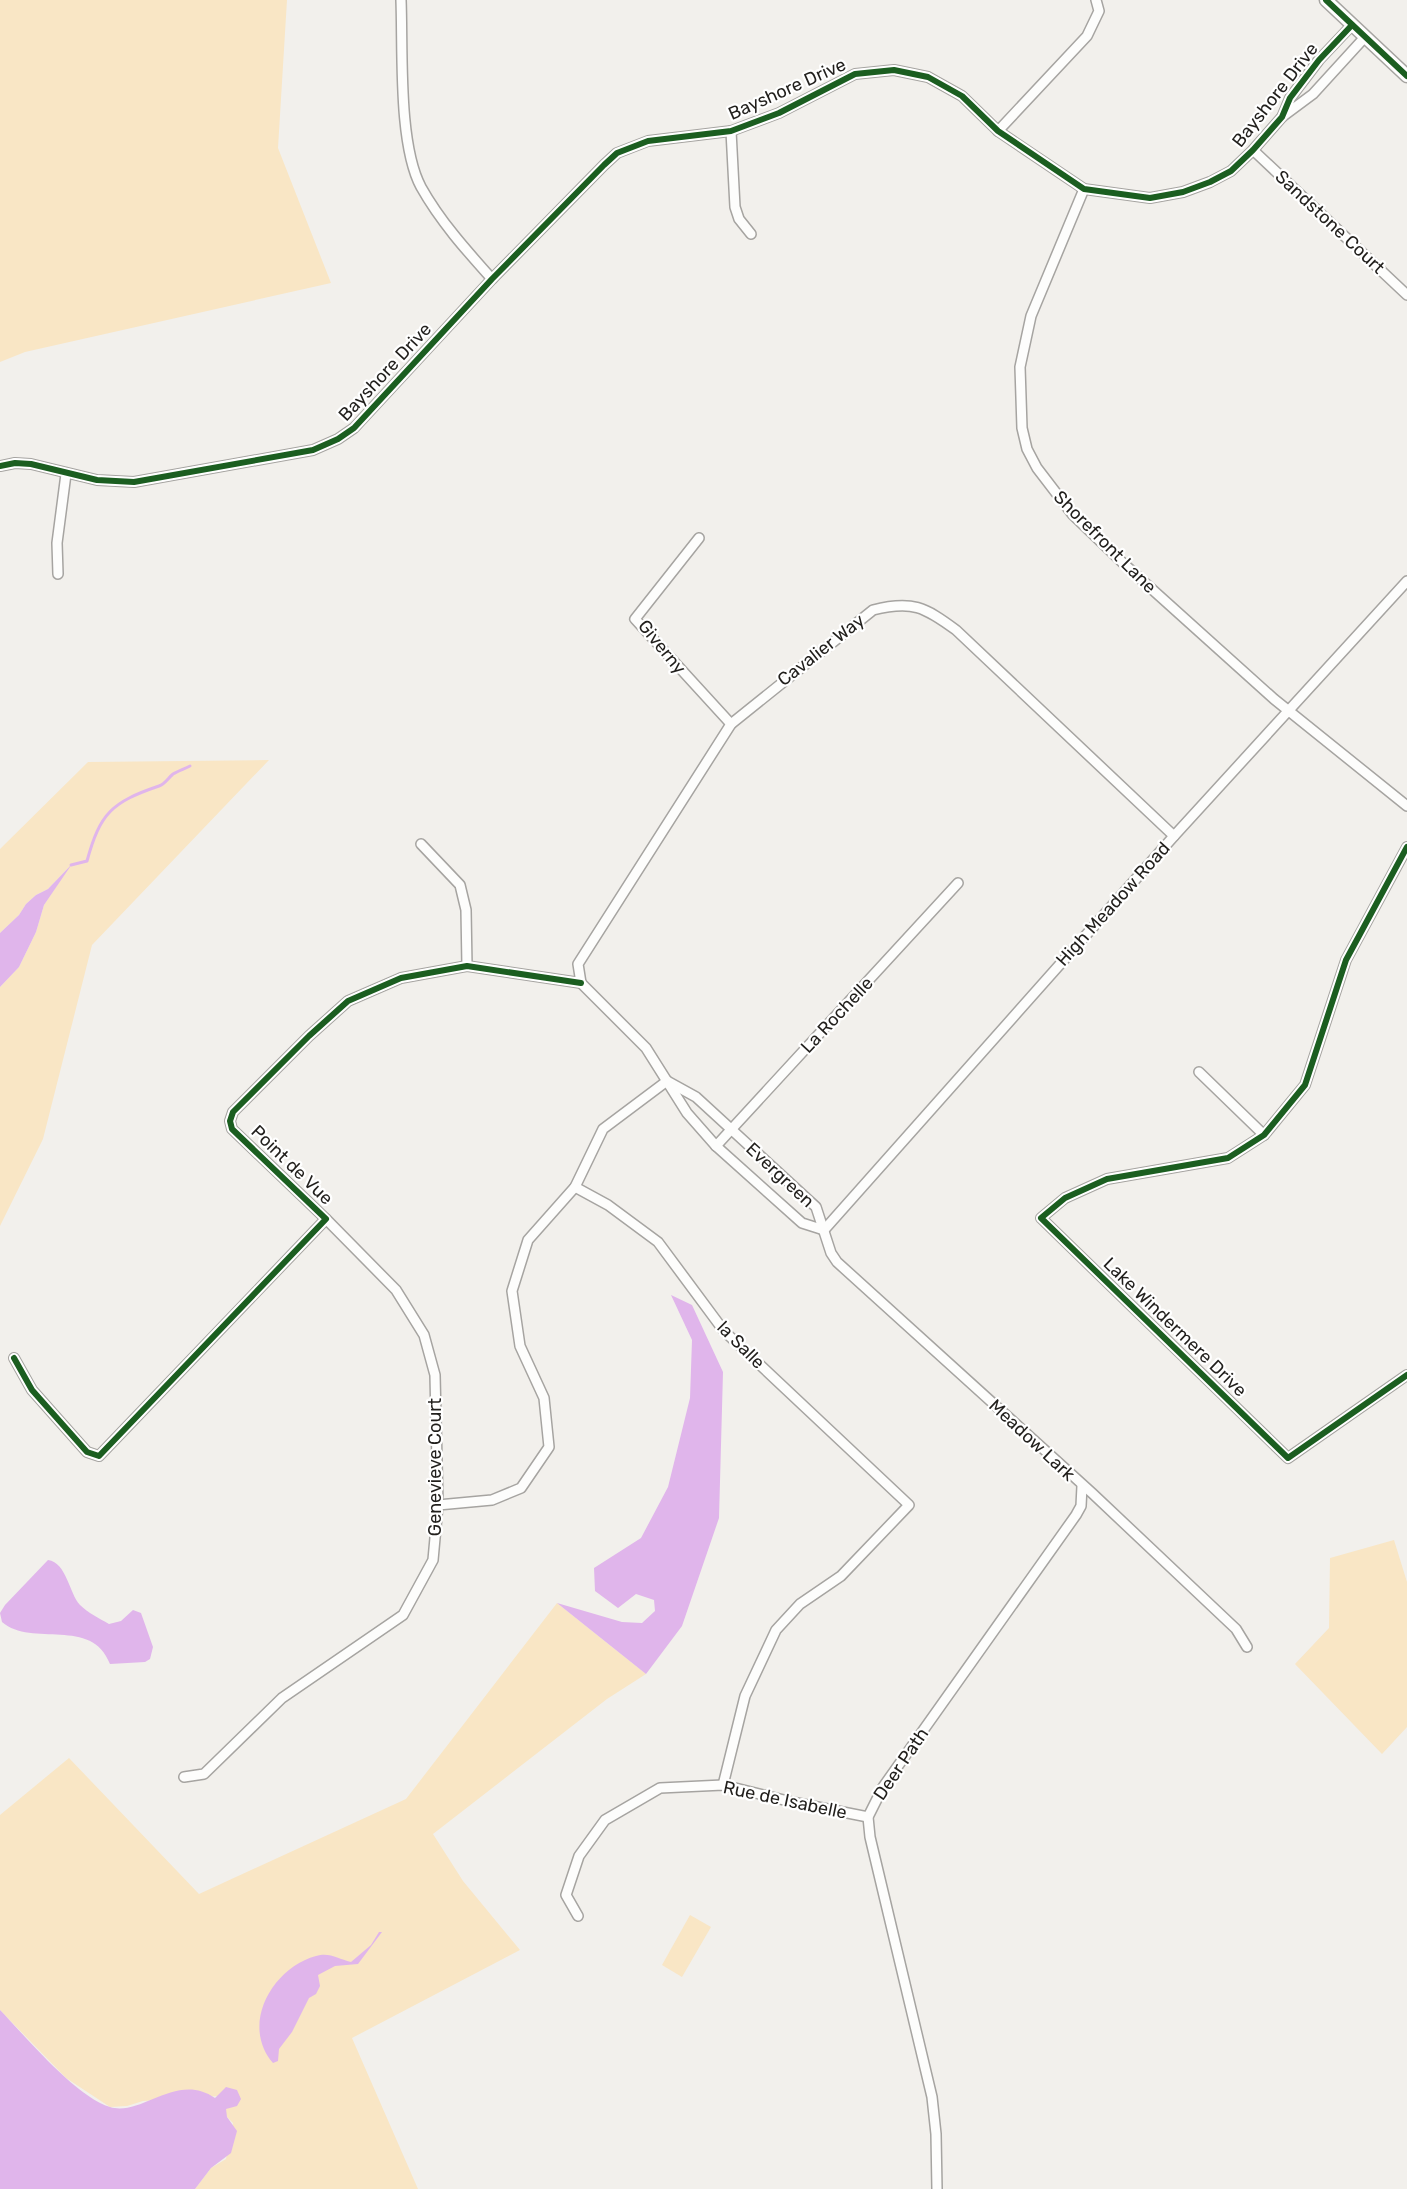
<svg xmlns="http://www.w3.org/2000/svg" width="1407" height="2189" font-family="Rubik,sans-serif">
  <style>
    .green { fill: #f9e6c5 }
    .water { fill: #e0b5eb }
    .lines { fill: none; stroke-linecap: round; stroke-linejoin: round }
    .stream { stroke: #e0b5eb; stroke-width: 3 }
    .minor-casing { stroke: #a6a4a1; stroke-width: 12 }
    .tertiary-casing { stroke: #a6a4a1; stroke-width: 15 }
    .minor { stroke: #fdfdfc; stroke-width: 9 }
    .tertiary { stroke: #fdfdfc; stroke-width: 12 }
    .cycleway-casing { stroke: #fff; stroke-width: 10 }
    .cycleway { stroke: #1b5e20; stroke-width: 6 }
    .labels { text-anchor: middle; stroke-width: 4.5; stroke-linejoin: round; paint-order: stroke }
    .street-label { font-size: 18px; fill: #211f1c; stroke: #fff }
  </style>
  <rect width="100%" height="100%" fill="#f2f0ec"/>
  <g class="green">
    <path d="M 0,0 L 287,0 L 278,148 L 331,283 L 25,352 L 0,362 Z"/>
    <path d="M 269,760 L 92,945 L 43,1139 L 0,1226 L 0,987 L 19,967 L 36,932 L 44,905 L 69,867 L 48,889 L 36,895 L 26,904 L 19,915 L 0,933 L 0,849 L 88,762 Z"/>
    <path d="M 1394,1540 L 1407,1582 L 1407,1727 L 1382,1754 L 1295,1664 L 1329,1628 L 1330,1558 Z"/>
    <path d="M 557,1603 L 646,1674 L 607,1699 L 433,1834 L 463,1881 L 520,1950 L 352,2038 L 418,2189 L 195,2189 L 211,2168 L 226,2159 L 233,2123 L 227,2117 L 219,2096 L 143,2101 L 127,2106 L 110,2107 L 66,2078 L 0,2010 L 0,1815 L 69,1758 L 199,1894 L 406,1799 Z"/>
    <path d="M 690,1915 L 711,1927 L 682,1977 L 662,1965 Z"/>
  </g>
  <g class="water">
    <path d="M 72,864 L 44,905 L 36,932 L 19,967 L 0,987 L 0,933 L 19,915 L 26,904 L 36,895 L 48,889 Z"/>
    <path d="M 671,1295 L 692,1305 L 723,1372 L 719,1518 L 682,1626 L 646,1674 L 557,1603 L 622,1622 L 642,1623 L 655,1611 L 654,1600 L 636,1594 L 618,1608 L 595,1591 L 594,1568 L 641,1538 L 668,1487 L 690,1398 L 692,1340 Z"/>
    <path d="M 48,1560 C 67,1563 69,1593 80,1605 C 88,1613 99,1618 109,1624 L 121,1621 L 133,1610 L 141,1613 L 153,1647 L 150,1659 L 145,1662 L 110,1664 C 92,1616 32,1648 2,1622 L 0,1613 L 5,1605 Z"/>
    <path d="M 379,1932 L 382,1932 L 358,1964 L 335,1966 L 318,1975 L 320,1986 L 316,1994 L 309,1998 L 292,2032 L 279,2049 L 278,2061 L 273,2063 C 240,2025 272,1968 316,1956 C 330,1952 338,1959 351,1962 L 371,1945 Z"/>
    <path d="M 0,2010 C 25,2036 76,2097 110,2107 C 141,2117 177,2071 215,2098 L 226,2087 L 237,2090 L 241,2099 L 237,2106 L 226,2109 L 227,2117 L 237,2131 L 231,2153 L 211,2168 L 195,2189 L 0,2189 Z"/>
  </g>
  <g class="lines">
    <path class="stream" d="M 71,865 L 87,861 C 100,813 112,802 159,786 C 165,784 168,778 173,774 C 178,771 184,769 190,766"/>
    <g class="minor-casing">
      <g id="minor">
        <path d="M 401,0 C 403,51 398,144 421,187 C 440,221 466,250 492,279"/>
        <path d="M 1282,117 L 1313,94 L 1365,37"/>
        <path d="M 731,131 L 735,207 L 739,219 L 751,234"/>
        <path d="M 998,131 L 1087,36 L 1099,11 L 1096,0"/>
        <path d="M 1253,150 L 1407,295"/>
        <path d="M 1084,189 L 1031,316 L 1020,367 L 1022,428 L 1027,449 L 1037,468 L 1073,515 L 1124,564 L 1274,699 L 1407,806"/>
        <path d="M 0,466 L 15,463 L 31,464 L 97,480 L 134,482 L 313,450 L 338,439 L 354,428 L 492,279 L 604,165 L 617,153 L 648,141 L 731,131 L 779,113 L 855,74 L 894,70 L 928,77 L 962,96 L 998,131 L 1084,189 L 1150,198 L 1183,192 L 1210,182 L 1231,171 L 1253,150 L 1282,117 L 1290,98 L 1319,60 L 1352,25"/>
        <path d="M 699,538 L 635,619 L 731,724"/>
        <path d="M 58,574 L 57,543 L 66,474"/>
        <path d="M 421,844 L 460,885 L 466,910 L 467,966"/>
        <path d="M 1407,847 L 1346,960 L 1305,1085 L 1264,1135 L 1228,1158 L 1107,1179 L 1065,1198 L 1041,1218 L 1288,1458 L 1407,1375"/>
        <path d="M 581,983 L 578,964 L 731,724 L 873,610 C 912,600 925,607 956,630 L 1174,836"/>
        <path d="M 581,983 L 646,1048 L 687,1113 L 716,1146 L 802,1223 L 824,1230"/>
        <path d="M 1199,1072 L 1264,1135"/>
        <path d="M 667,1081 L 696,1097 L 816,1207 L 831,1253 L 837,1262 L 1092,1493 L 1236,1629 L 1247,1647"/>
        <path d="M 716,1146 L 958,883"/>
        <path d="M 575,1187 L 608,1205 L 658,1242 L 724,1331 L 909,1505 L 841,1576 L 800,1604 L 776,1630 L 745,1696 L 723,1785"/>
        <path d="M 824,1230 L 1174,836 L 1407,581"/>
        <path d="M 14,1358 L 32,1390 L 87,1452 L 99,1456 L 326,1219 L 232,1129 L 230,1121 L 233,1112 L 309,1036 L 348,1001 L 401,978 L 467,966 L 581,983"/>
        <path d="M 438,1505 L 492,1500 L 521,1488 L 549,1447 L 544,1398 L 520,1346 L 512,1291 L 528,1240 L 575,1187 L 603,1129 L 667,1081"/>
        <path d="M 184,1777 L 204,1774 L 282,1698 L 403,1615 L 433,1560 L 438,1505 L 435,1375 L 424,1335 L 396,1290 L 326,1219"/>
        <path d="M 578,1916 L 566,1895 L 579,1856 L 605,1820 L 660,1788 L 723,1785 L 792,1802 L 868,1817"/>
        <path d="M 937,2189 L 936,2134 L 932,2097 L 870,1837 L 868,1817 L 883,1787 L 1076,1515 L 1081,1506 L 1082,1486"/>
      </g>
    </g>
    <g class="tertiary-casing">
      <path id="tertiary" d="M 1326,0 L 1407,76"/>
    </g>
    <use href="#minor" class="minor"/>
    <use href="#tertiary" class="tertiary"/>
    <g class="cycleway-casing">
      <g id="cycleway">
        <path d="M 1326,0 L 1407,76"/>
        <path d="M 0,466 L 15,463 L 31,464 L 97,480 L 134,482 L 313,450 L 338,439 L 354,428 L 492,279 L 604,165 L 617,153 L 648,141 L 731,131 L 779,113 L 855,74 L 894,70 L 928,77 L 962,96 L 998,131 L 1084,189 L 1150,198 L 1183,192 L 1210,182 L 1231,171 L 1253,150 L 1282,117 L 1290,98 L 1319,60 L 1352,25"/>
        <path d="M 1407,847 L 1346,960 L 1305,1085 L 1264,1135 L 1228,1158 L 1107,1179 L 1065,1198 L 1041,1218 L 1288,1458 L 1407,1375"/>
        <path d="M 14,1358 L 32,1390 L 87,1452 L 99,1456 L 326,1219 L 232,1129 L 230,1121 L 233,1112 L 309,1036 L 348,1001 L 401,978 L 467,966 L 581,983"/>
      </g>
    </g>
    <use href="#cycleway" class="cycleway"/>
  </g>
  <g class="labels">
    <g class="street-label">
      <text transform="translate(787 89) rotate(-24)" y="6">Bayshore Drive</text>
      <text transform="translate(1275 95) rotate(-52)" y="6">Bayshore Drive</text>
      <text transform="translate(1330 222) rotate(43)" y="6">Sandstone Court</text>
      <text transform="translate(385 372) rotate(-47)" y="6">Bayshore Drive</text>
      <text transform="translate(1105 542) rotate(45)" y="6">Shorefront Lane</text>
      <text transform="translate(662 647) rotate(51)" y="6">Giverny</text>
      <text transform="translate(821 650) rotate(-38)" y="6">Cavalier Way</text>
      <text transform="translate(1113 904) rotate(-48)" y="6">High Meadow Road</text>
      <text transform="translate(837 1015) rotate(-47)" y="6">La Rochelle</text>
      <text transform="translate(292 1165) rotate(44)" y="6">Point de Vue</text>
      <text transform="translate(780 1175) rotate(43)" y="6">Evergreen</text>
      <text transform="translate(1175 1327) rotate(44)" y="6">Lake Windermere Drive</text>
      <text transform="translate(741 1345) rotate(45)" y="6">la Salle</text>
      <text transform="translate(1032 1440) rotate(43)" y="6">Meadow Lark</text>
      <text transform="translate(435 1467) rotate(-90)" y="6">Genevieve Court</text>
      <text transform="translate(901 1764) rotate(-56)" y="6">Deer Path</text>
      <text transform="translate(785 1800) rotate(12)" y="6">Rue de Isabelle</text>
    </g>
  </g>
</svg>
